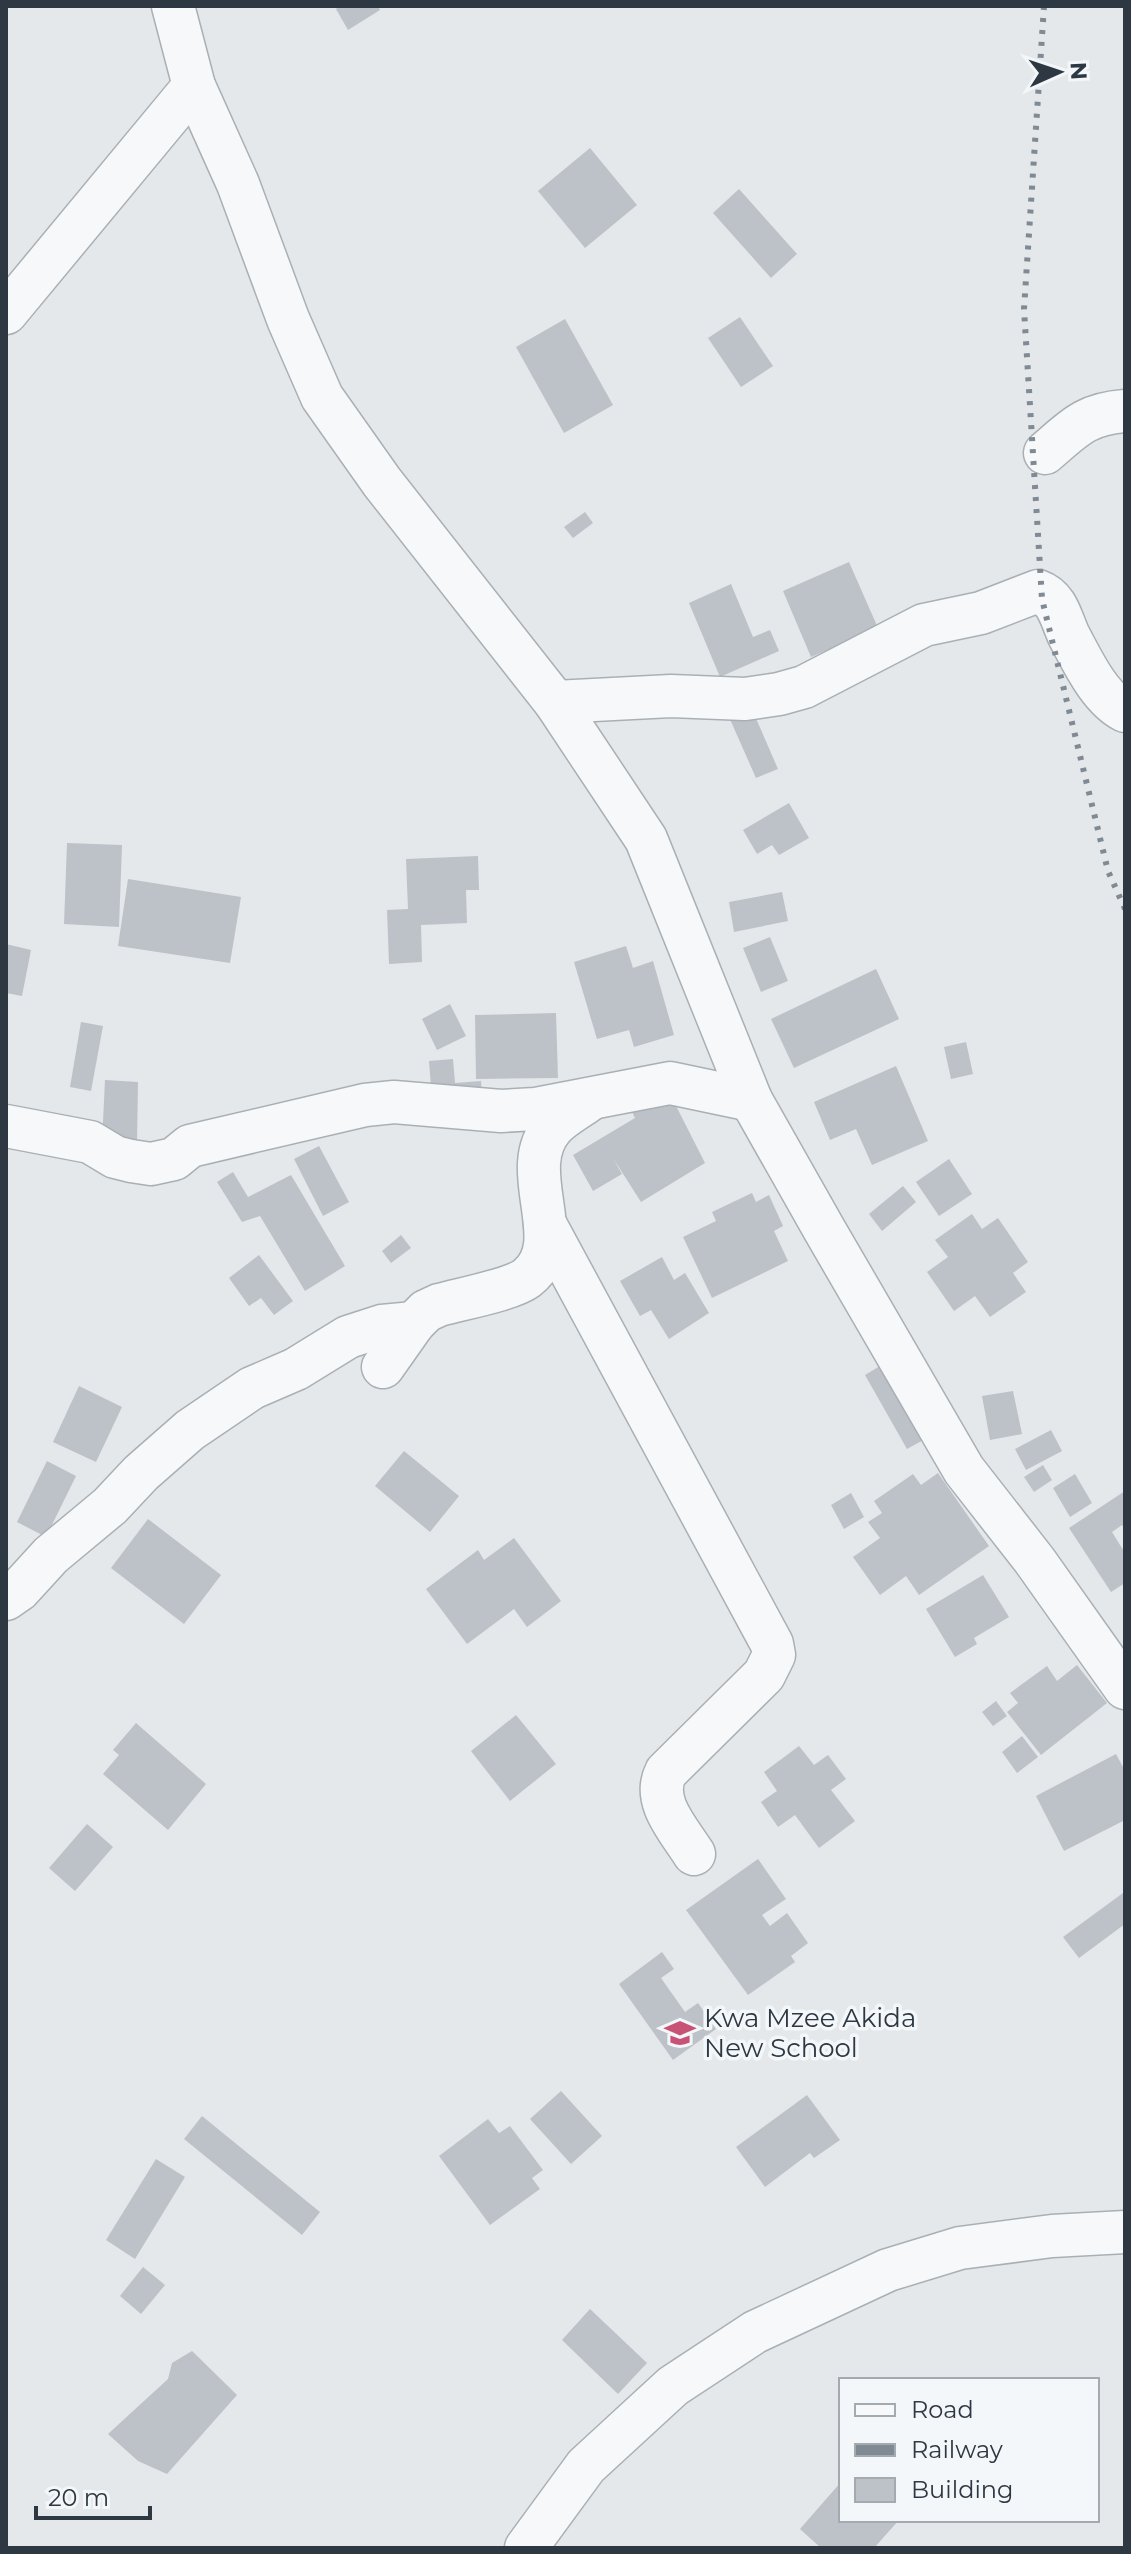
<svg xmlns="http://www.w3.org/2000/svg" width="1131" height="2554" font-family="Montserrat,sans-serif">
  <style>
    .building { fill: #bcc2c8 }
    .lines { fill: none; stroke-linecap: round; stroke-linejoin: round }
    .minor-casing { stroke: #a9b0b5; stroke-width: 45 }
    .minor { stroke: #f7f8fa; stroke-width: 42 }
    .rail { stroke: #7f8a94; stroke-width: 6; stroke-dasharray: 4 8; stroke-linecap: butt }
    .labels { text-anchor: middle; stroke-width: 7; stroke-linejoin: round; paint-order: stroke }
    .poi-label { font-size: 26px; fill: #2d3843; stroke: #f4f7f9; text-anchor: start }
  </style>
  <rect width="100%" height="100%" fill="#e4e8eb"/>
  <g class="building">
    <path d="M 340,6 L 378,6 L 380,10 L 348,30 L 336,9 Z"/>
    <path d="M 590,148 L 637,205 L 585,248 L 538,191 Z"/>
    <path d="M 739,189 L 797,254 L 771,278 L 713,213 Z"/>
    <path d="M 740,317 L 773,366 L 741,387 L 708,338 Z"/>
    <path d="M 565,319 L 613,405 L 564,433 L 516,347 Z"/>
    <path d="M 585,512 L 593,523 L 573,538 L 564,527 Z"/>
    <path d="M 849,562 L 878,628 L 811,657 L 783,591 Z"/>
    <path d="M 731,584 L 753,637 L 770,630 L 779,651 L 720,677 L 689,603 Z"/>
    <path d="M 751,707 L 778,769 L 756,778 L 729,717 Z"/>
    <path d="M 789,803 L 809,838 L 779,855 L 772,845 L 757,854 L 743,830 Z"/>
    <path d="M 67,843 L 122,845 L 119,927 L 64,924 Z"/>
    <path d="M 478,856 L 479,890 L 466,890 L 467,923 L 421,925 L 422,962 L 389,964 L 387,910 L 408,909 L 406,859 Z"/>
    <path d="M 128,879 L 241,897 L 230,963 L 118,946 Z"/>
    <path d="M 782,892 L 788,921 L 734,932 L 729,902 Z"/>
    <path d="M 770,937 L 788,981 L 761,992 L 743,948 Z"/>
    <path d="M 6,944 L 31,950 L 22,996 L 6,993 Z"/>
    <path d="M 626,946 L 633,968 L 653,961 L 674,1035 L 634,1047 L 629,1030 L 597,1039 L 574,962 Z"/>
    <path d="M 876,969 L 899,1019 L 794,1068 L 771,1019 Z"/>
    <path d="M 450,1004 L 466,1036 L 437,1050 L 422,1019 Z"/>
    <path d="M 556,1013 L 558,1078 L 476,1079 L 475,1015 Z"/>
    <path d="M 81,1022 L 103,1026 L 91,1091 L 70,1087 Z"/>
    <path d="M 966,1042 L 973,1074 L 951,1079 L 944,1047 Z"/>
    <path d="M 453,1059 L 455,1083 L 481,1081 L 482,1096 L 432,1100 L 429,1061 Z"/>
    <path d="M 896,1066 L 928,1141 L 872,1165 L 856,1129 L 830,1140 L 814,1102 Z"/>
    <path d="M 105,1080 L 138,1082 L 137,1144 L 102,1143 Z"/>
    <path d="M 671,1096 L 705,1163 L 641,1202 L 613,1158 L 622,1174 L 593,1191 L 573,1155 L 635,1118 L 627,1102 Z"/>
    <path d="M 319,1146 L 349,1202 L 323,1216 L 294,1159 Z"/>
    <path d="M 949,1159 L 972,1194 L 939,1216 L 916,1182 Z"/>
    <path d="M 233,1172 L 248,1197 L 291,1175 L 345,1266 L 305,1291 L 260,1216 L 242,1222 L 217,1182 Z"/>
    <path d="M 903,1186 L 916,1202 L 882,1231 L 869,1214 Z"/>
    <path d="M 752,1193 L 756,1202 L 769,1195 L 783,1226 L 774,1231 L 788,1261 L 712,1298 L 683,1237 L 716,1221 L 712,1212 Z"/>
    <path d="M 972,1214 L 982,1229 L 998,1218 L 1028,1262 L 1013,1273 L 1026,1292 L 990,1317 L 975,1296 L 954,1311 L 927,1272 L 948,1257 L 935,1240 Z"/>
    <path d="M 401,1235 L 411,1248 L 391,1263 L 382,1251 Z"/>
    <path d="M 259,1255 L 293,1301 L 274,1315 L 261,1298 L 249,1306 L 229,1278 Z"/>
    <path d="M 662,1257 L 674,1280 L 685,1273 L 709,1313 L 669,1339 L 651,1310 L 640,1316 L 620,1281 Z"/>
    <path d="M 885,1363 L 927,1438 L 907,1449 L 865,1375 Z"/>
    <path d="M 79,1386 L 122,1407 L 96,1462 L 53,1442 Z"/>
    <path d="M 1013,1391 L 1022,1434 L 990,1440 L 982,1396 Z"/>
    <path d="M 1051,1430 L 1062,1451 L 1026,1470 L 1015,1449 Z"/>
    <path d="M 404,1451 L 459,1496 L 430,1532 L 375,1486 Z"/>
    <path d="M 47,1461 L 76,1476 L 46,1537 L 17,1522 Z"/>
    <path d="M 1043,1465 L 1052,1480 L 1034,1492 L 1024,1477 Z"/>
    <path d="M 938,1473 L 989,1546 L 919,1595 L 906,1576 L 880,1595 L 853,1557 L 880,1538 L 868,1522 L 882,1513 L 874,1501 L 913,1474 L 921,1485 Z"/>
    <path d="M 1075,1474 L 1092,1503 L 1070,1517 L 1053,1488 Z"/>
    <path d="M 1125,1491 L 1125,1530 L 1122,1525 L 1112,1532 L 1125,1553 L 1125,1583 L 1111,1592 L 1069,1528 Z"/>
    <path d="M 851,1493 L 864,1517 L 844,1529 L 831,1505 Z"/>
    <path d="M 148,1519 L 221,1575 L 184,1624 L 111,1568 Z"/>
    <path d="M 514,1538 L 561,1601 L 527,1627 L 514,1609 L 467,1644 L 426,1589 L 478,1550 L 484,1560 Z"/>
    <path d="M 983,1575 L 1009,1617 L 974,1638 L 977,1644 L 955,1657 L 926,1609 Z"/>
    <path d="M 1077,1665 L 1107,1703 L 1041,1755 L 1007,1712 L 1018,1703 L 1010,1693 L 1047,1666 L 1057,1681 Z"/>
    <path d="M 996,1701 L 1007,1716 L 993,1726 L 982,1712 Z"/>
    <path d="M 516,1715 L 556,1764 L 510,1801 L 471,1751 Z"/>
    <path d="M 136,1723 L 206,1784 L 168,1830 L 103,1774 L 119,1755 L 113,1750 Z"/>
    <path d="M 1022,1736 L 1038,1757 L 1017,1773 L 1002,1752 Z"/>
    <path d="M 799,1746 L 814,1765 L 828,1755 L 846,1779 L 831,1790 L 855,1821 L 819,1848 L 795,1815 L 778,1827 L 761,1802 L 777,1791 L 764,1772 Z"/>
    <path d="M 1116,1754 L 1125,1771 L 1125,1820 L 1064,1851 L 1036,1796 Z"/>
    <path d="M 87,1824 L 113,1847 L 75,1891 L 49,1868 Z"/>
    <path d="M 758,1859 L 786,1899 L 762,1915 L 770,1926 L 787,1913 L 808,1943 L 791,1956 L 795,1962 L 748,1995 L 686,1910 Z"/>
    <path d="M 1123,1893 L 1125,1924 L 1079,1958 L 1063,1937 Z"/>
    <path d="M 662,1952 L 674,1969 L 661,1978 L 685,2012 L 698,2003 L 716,2029 L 673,2060 L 619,1984 Z"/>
    <path d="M 561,2091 L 602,2136 L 571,2164 L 530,2119 Z"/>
    <path d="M 807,2095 L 840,2140 L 814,2158 L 810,2153 L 765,2187 L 736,2147 Z"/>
    <path d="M 202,2116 L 320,2212 L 302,2235 L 184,2139 Z"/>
    <path d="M 488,2119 L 499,2133 L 510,2126 L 543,2170 L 532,2178 L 540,2189 L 490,2225 L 439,2156 Z"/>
    <path d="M 156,2159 L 185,2177 L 135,2259 L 106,2240 Z"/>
    <path d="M 143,2267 L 165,2285 L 141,2314 L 120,2296 Z"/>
    <path d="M 590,2309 L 647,2363 L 618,2394 L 562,2340 Z"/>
    <path d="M 192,2351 L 237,2395 L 167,2474 L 138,2461 L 108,2434 L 168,2379 L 172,2363 Z"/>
    <path d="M 841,2482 L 841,2520 L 899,2520 L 874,2548 L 821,2548 L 800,2529 Z"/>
  </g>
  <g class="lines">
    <g class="minor-casing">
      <g id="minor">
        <path d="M 173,6 L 194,86 L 238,184 L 288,319 L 322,397 L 382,482 L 555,702 L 646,839 L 751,1100 L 824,1229 L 964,1470 L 1035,1561 L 1125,1688"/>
        <path d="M 6,313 L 194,86"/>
        <path d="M 1045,453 C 1074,428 1085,414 1125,411"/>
        <path d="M 555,702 L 671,696 L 745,699 L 779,694 L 804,687 L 924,625 L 981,613 L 1038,591 C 1058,598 1061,619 1069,636 C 1082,660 1099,698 1125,711"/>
        <path d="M 6,1126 L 90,1142 L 115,1157 L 131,1161 L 151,1164 L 174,1159 L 190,1146 L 365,1105 L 394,1102 L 501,1111 L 535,1109 L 670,1083 L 751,1100"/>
        <path d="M 545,1224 L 772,1644 L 774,1655 L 764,1675 L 666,1772 C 651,1801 679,1830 694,1854"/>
        <path d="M 383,1367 L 414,1323 L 426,1311 L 439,1305 C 460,1299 511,1290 527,1278 C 573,1242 514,1171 553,1127 C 562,1117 577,1109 588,1101"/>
        <path d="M 6,1599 L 19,1590 L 51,1555 L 110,1506 L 141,1473 L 190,1430 L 252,1388 L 296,1369 L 348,1337 L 382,1326 L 414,1323"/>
        <path d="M 526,2548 L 586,2466 L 673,2386 L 755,2332 L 888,2270 L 960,2248 L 1052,2236 L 1125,2232"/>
      </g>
    </g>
    <use href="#minor" class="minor"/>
    <path class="rail" d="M 1044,6 L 1024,309 L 1042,599 L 1108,871 L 1125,909"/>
  </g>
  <defs>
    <g id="school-bare" transform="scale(2.4)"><path d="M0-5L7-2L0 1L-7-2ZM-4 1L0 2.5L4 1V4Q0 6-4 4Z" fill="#c75276" stroke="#f4f7f9" stroke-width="2.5" paint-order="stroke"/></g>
  </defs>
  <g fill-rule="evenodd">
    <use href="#school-bare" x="680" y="2033"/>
  </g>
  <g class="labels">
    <g class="poi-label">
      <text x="704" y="2027">Kwa Mzee Akida<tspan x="704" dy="30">New School</tspan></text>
    </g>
  </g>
  <rect width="1131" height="2554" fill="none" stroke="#2d3843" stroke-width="16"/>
  <rect x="839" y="2378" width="260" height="144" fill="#f4f7f9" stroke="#a4abb0" stroke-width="2"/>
  <rect x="855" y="2404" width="40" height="12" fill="#f7f8fa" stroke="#a4abb0" stroke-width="2"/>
  <text x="911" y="2418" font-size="24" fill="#2d3843">Road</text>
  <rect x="855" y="2444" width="40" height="12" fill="#7f8a94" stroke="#a4abb0" stroke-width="2"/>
  <text x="911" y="2458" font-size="24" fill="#2d3843">Railway</text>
  <rect x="855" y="2478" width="40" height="24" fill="#bcc2c8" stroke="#a4abb0" stroke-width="2"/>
  <text x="911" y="2498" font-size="24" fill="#2d3843">Building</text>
  <g transform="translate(1059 72) rotate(87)" stroke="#f4f7f9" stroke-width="6" paint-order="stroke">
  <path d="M0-6L14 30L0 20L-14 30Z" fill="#2d3843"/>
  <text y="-12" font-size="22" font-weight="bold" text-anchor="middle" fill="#2d3843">N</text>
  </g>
  <path d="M36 2506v12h114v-12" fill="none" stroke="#2d3843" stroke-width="4"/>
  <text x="48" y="2506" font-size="24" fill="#2d3843" stroke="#f4f7f9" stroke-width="6" paint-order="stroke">20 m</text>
</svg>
